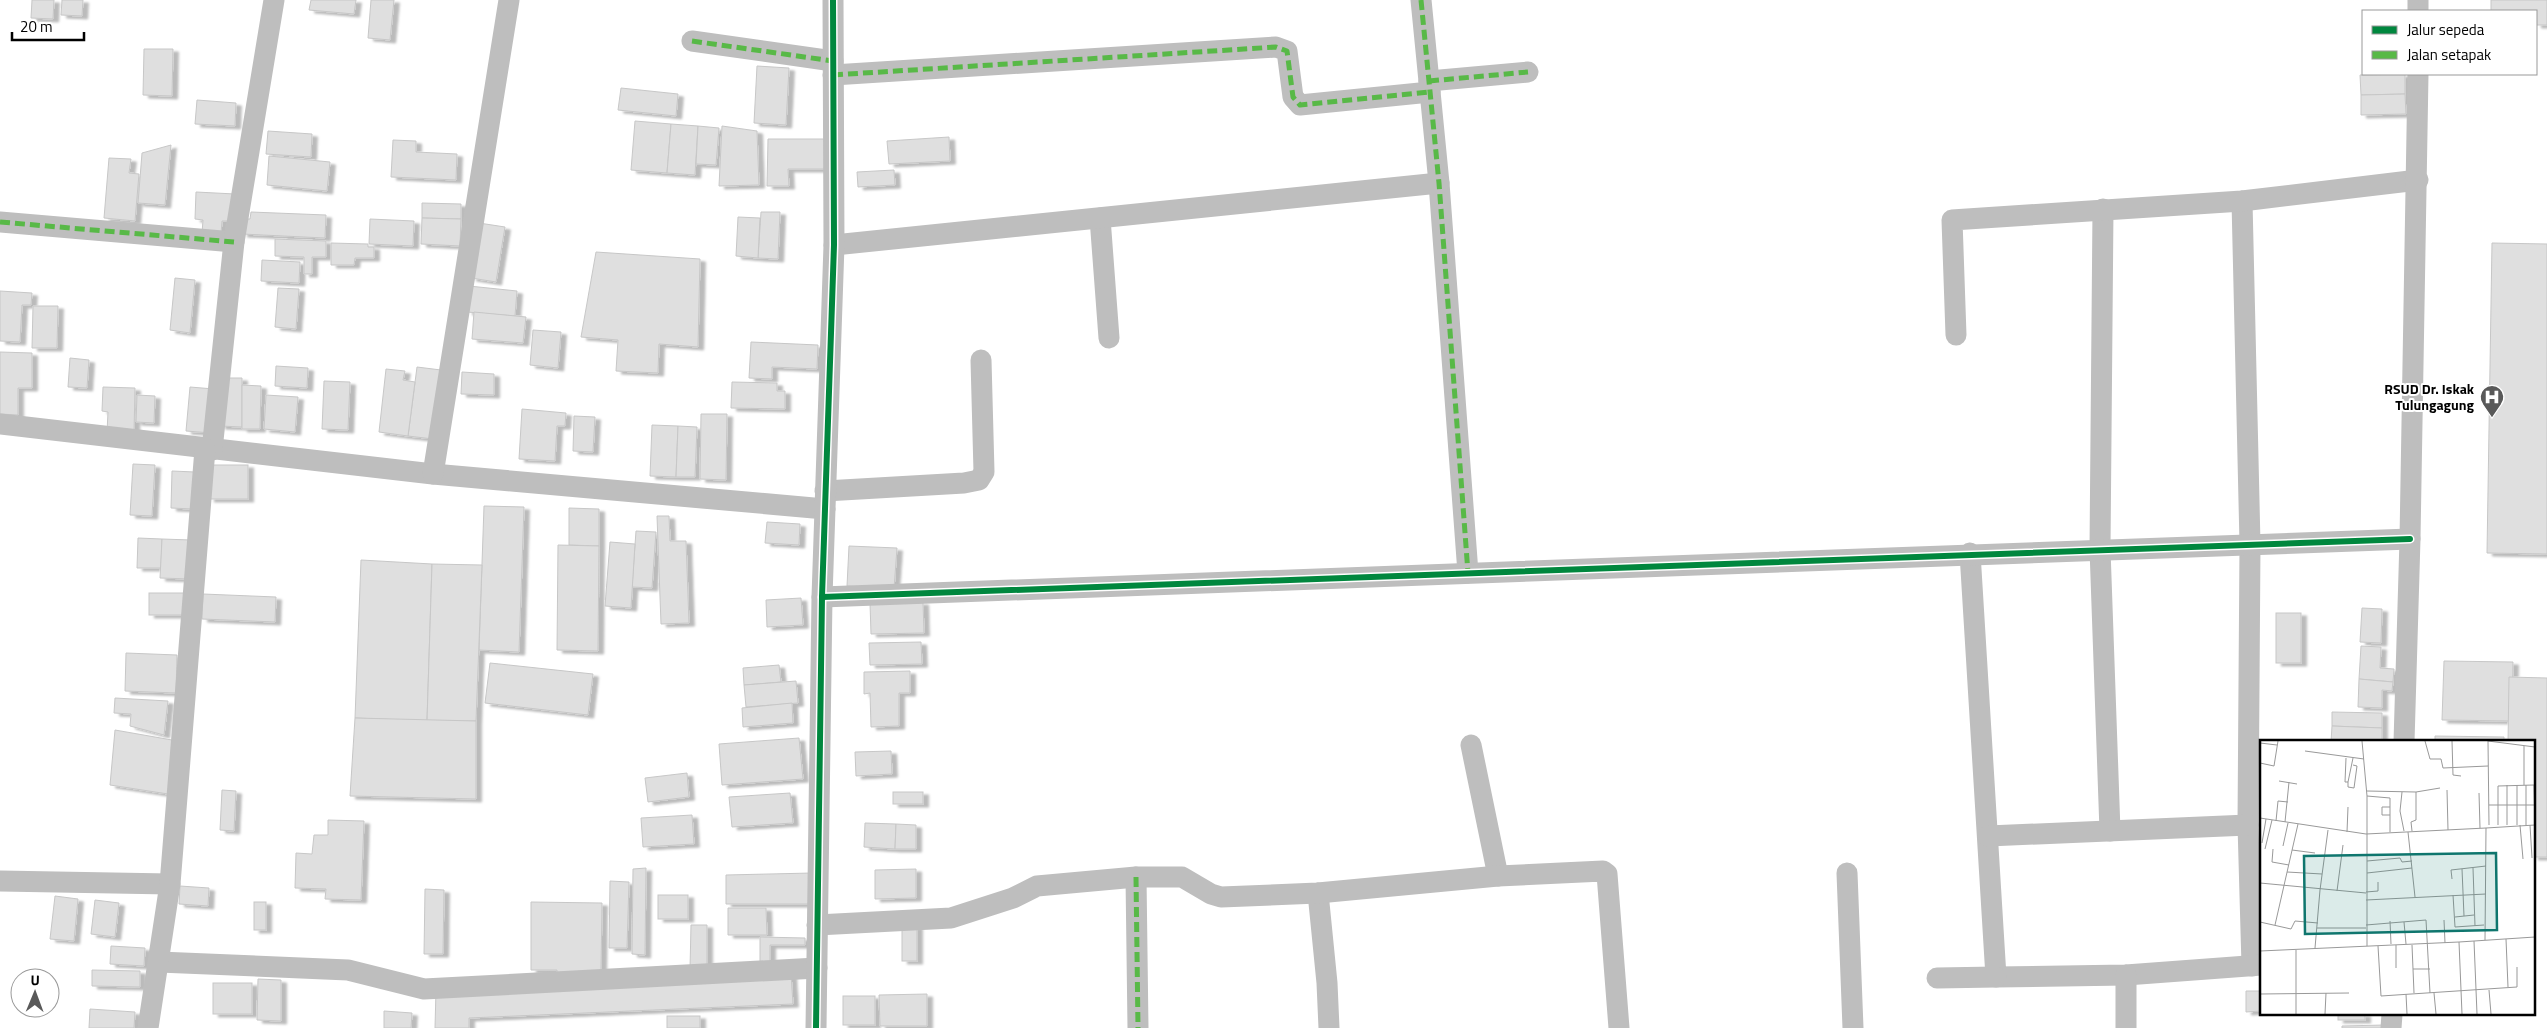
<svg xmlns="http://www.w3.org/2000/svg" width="2547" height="1028" font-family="'Titillium Web',sans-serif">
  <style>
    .building { fill: #dfdfdf; stroke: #c7c7c7; filter: url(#shadow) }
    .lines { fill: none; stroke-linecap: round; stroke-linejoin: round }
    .street { stroke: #bebebe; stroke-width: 21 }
    .quiet { stroke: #58b947; stroke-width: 5; stroke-dasharray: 10 5; stroke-linecap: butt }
    .cycleway-casing { stroke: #fff; stroke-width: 9 }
    .cycleway { stroke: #00873e; stroke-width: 6 }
    .labels { text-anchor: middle; stroke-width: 4; stroke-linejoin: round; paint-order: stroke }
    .poi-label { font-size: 14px; font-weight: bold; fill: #000; stroke: #fff; text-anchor: end }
    .inset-road { fill: none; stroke: #999; stroke-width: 1 }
    .view { fill: #0f766e; fill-opacity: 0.15; stroke: #0f766e; stroke-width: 2.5 }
    .inset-edge { fill: none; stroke: #000; stroke-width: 2.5 }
  </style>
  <defs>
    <filter id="shadow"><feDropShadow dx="5.5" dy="3" stdDeviation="1" flood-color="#0004"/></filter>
  </defs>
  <rect width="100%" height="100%" fill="#fff"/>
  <g class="building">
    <path d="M 32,0 L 54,0 L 53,19 L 31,18 Z"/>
    <path d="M 62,0 L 83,0 L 82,16 L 61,15 Z"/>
    <path d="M 311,0 L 356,0 L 354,14 L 309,10 Z"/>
    <path d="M 371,0 L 394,0 L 390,40 L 368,38 Z"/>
    <path d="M 2491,0 L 2547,0 L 2547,25 L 2536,25 L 2536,11 L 2491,11 Z"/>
    <path d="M 144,49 L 173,49 L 172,96 L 143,95 Z"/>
    <path d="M 757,66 L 789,68 L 786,125 L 754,123 Z"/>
    <path d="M 2405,74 L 2405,94 L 2361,95 L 2360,75 Z"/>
    <path d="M 621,88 L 678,94 L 676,116 L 618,110 Z"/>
    <path d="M 2405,94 L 2406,114 L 2361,115 L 2361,95 Z"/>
    <path d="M 197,100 L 236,103 L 235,126 L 195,124 Z"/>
    <path d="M 635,121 L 671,124 L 667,173 L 631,170 Z"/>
    <path d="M 671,124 L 698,126 L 695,175 L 667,173 Z"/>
    <path d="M 698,126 L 719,128 L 716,165 L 696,164 Z"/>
    <path d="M 722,126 L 757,131 L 759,185 L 719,186 Z"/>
    <path d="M 268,131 L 312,134 L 311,157 L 266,154 Z"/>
    <path d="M 949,137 L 950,161 L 889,164 L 887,141 Z"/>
    <path d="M 768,139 L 826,139 L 826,169 L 788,169 L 789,186 L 767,186 Z"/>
    <path d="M 393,140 L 416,141 L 416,152 L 457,154 L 456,180 L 391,177 Z"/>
    <path d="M 171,145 L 165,205 L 138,203 L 142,153 Z"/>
    <path d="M 269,156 L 330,162 L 327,191 L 267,185 Z"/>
    <path d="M 109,158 L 131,159 L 129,173 L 139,174 L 135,221 L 104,218 Z"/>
    <path d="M 894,170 L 895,185 L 858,187 L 857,172 Z"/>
    <path d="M 196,192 L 235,194 L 233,221 L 222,221 L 221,234 L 202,233 L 203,220 L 195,219 Z"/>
    <path d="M 422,203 L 461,204 L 461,219 L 422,218 Z"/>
    <path d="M 251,212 L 326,215 L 325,238 L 242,234 L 243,219 L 250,219 Z"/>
    <path d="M 761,212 L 780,212 L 778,259 L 758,258 Z"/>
    <path d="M 738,217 L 760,218 L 758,258 L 736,256 Z"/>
    <path d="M 422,218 L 461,219 L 460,246 L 421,244 Z"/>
    <path d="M 370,219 L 414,221 L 413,246 L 369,244 Z"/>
    <path d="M 479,223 L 505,227 L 496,282 L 471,278 Z"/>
    <path d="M 275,239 L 326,241 L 326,257 L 312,257 L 312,274 L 304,274 L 304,257 L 275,256 Z"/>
    <path d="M 331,243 L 368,244 L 368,247 L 374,247 L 374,258 L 355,258 L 354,265 L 331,265 Z"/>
    <path d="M 2492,243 L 2547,244 L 2547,554 L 2487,553 Z"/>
    <path d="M 596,252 L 700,259 L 698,347 L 659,344 L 658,373 L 616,371 L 618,340 L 581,337 Z"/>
    <path d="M 262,260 L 300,262 L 299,283 L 261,281 Z"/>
    <path d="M 175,278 L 195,280 L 190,333 L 170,330 Z"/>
    <path d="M 469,286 L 517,291 L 515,316 L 467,312 Z"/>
    <path d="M 278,288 L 299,289 L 296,329 L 275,327 Z"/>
    <path d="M 0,291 L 32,293 L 31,305 L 22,305 L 20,342 L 0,341 Z"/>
    <path d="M 33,306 L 58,306 L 57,348 L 32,348 Z"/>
    <path d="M 474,312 L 526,317 L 523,343 L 472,339 Z"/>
    <path d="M 533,330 L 561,332 L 558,368 L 530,365 Z"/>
    <path d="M 751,342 L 818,345 L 817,369 L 772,367 L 772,379 L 749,378 Z"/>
    <path d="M 0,352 L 32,353 L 32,388 L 18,388 L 18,415 L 0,414 Z"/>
    <path d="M 70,358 L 89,360 L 87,388 L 68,387 Z"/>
    <path d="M 276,366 L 308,368 L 307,388 L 275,386 Z"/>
    <path d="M 417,367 L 441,370 L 433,439 L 408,436 Z"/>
    <path d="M 386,369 L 405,371 L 403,380 L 415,382 L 408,436 L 379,432 Z"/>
    <path d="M 462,372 L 494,374 L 494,395 L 461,394 Z"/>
    <path d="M 221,378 L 242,378 L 242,427 L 220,426 Z"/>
    <path d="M 324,381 L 350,382 L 348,430 L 322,429 Z"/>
    <path d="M 732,382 L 777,383 L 777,391 L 785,391 L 785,409 L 731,408 Z"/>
    <path d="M 242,385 L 261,386 L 260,429 L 242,429 Z"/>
    <path d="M 103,387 L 135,388 L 134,433 L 107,432 L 108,412 L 102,411 Z"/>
    <path d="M 190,387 L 214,389 L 211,433 L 186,431 Z"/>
    <path d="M 137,395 L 155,396 L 154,423 L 136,422 Z"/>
    <path d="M 266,395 L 298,397 L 295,432 L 264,429 Z"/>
    <path d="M 522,409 L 566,413 L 565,426 L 557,426 L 555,461 L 519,459 Z"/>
    <path d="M 701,414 L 727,414 L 726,480 L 700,479 Z"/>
    <path d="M 574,416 L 595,417 L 593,452 L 573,451 Z"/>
    <path d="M 652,425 L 678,426 L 676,477 L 650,476 Z"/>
    <path d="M 678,426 L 697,427 L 695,477 L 676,477 Z"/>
    <path d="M 133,464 L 155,465 L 152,516 L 130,515 Z"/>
    <rect x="209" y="465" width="39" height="34"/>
    <path d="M 172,471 L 195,472 L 193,509 L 171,508 Z"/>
    <path d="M 484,506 L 524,507 L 519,652 L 479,650 Z"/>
    <path d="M 569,508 L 599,509 L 599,546 L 569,545 Z"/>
    <path d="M 657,516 L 669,516 L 670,541 L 686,541 L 689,623 L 661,624 Z"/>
    <path d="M 767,522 L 800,524 L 799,545 L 765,543 Z"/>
    <path d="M 636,531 L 656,532 L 652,588 L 632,587 Z"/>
    <path d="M 138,538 L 162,539 L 161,568 L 137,568 Z"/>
    <path d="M 162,539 L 191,540 L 190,579 L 160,578 Z"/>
    <path d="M 610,542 L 635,544 L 631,608 L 605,606 Z"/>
    <path d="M 558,545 L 599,546 L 598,651 L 557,650 Z"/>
    <path d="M 849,546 L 897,548 L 894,589 L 847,586 Z"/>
    <path d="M 361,560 L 432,564 L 427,721 L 355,718 Z"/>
    <path d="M 432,564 L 482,565 L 476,721 L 427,721 Z"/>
    <rect x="149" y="593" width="35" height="22"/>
    <path d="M 203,594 L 276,597 L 275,622 L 202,619 Z"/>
    <path d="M 801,598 L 803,625 L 767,627 L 766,600 Z"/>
    <path d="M 923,602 L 924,633 L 871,634 L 870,603 Z"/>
    <path d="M 2362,608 L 2382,609 L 2381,643 L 2360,642 Z"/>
    <rect x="2276" y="613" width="25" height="50"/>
    <path d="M 921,642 L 922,664 L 870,665 L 869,643 Z"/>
    <path d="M 2361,646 L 2381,647 L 2380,668 L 2394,669 L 2393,682 L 2359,679 Z"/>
    <path d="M 126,653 L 177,655 L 176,693 L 125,691 Z"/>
    <path d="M 2444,661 L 2513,662 L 2512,721 L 2442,720 Z"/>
    <path d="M 490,663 L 593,674 L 588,715 L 485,703 Z"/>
    <path d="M 779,665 L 781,682 L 744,685 L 743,668 Z"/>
    <path d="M 910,671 L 910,693 L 899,693 L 899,726 L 871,727 L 870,693 L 864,694 L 864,672 Z"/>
    <path d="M 2509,677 L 2547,678 L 2547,857 L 2533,857 L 2533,742 L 2508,742 Z"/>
    <path d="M 2359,679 L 2393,682 L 2392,691 L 2382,690 L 2382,708 L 2358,707 Z"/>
    <path d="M 796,681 L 798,703 L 746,707 L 744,685 Z"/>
    <path d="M 115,698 L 168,701 L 164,735 L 130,726 L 131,714 L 114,713 Z"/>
    <path d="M 792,703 L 793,723 L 743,727 L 742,708 Z"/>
    <path d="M 2332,712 L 2382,713 L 2382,728 L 2332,726 Z"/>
    <path d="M 355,718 L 476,721 L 476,799 L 350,796 Z"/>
    <path d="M 2332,726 L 2382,728 L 2382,742 L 2331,742 Z"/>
    <path d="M 115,730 L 172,740 L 168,794 L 110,785 Z"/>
    <path d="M 2435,736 L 2504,737 L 2504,742 L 2435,742 Z"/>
    <path d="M 799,738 L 803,779 L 722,785 L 719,744 Z"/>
    <path d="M 891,751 L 892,774 L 856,776 L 855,752 Z"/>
    <path d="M 687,773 L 689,797 L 648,802 L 645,778 Z"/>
    <path d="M 222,790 L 236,791 L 234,831 L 220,830 Z"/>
    <rect x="893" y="792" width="30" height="12"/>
    <path d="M 790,793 L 793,823 L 732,827 L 729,797 Z"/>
    <path d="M 692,815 L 694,844 L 643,847 L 641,818 Z"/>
    <path d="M 328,820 L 364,821 L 361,900 L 325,899 L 326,889 L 295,888 L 296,853 L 312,854 L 314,835 L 328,835 Z"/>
    <path d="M 865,823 L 896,824 L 895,849 L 864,847 Z"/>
    <path d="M 896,824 L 916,825 L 916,849 L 895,849 Z"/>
    <path d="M 646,868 L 645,955 L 632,954 L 633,869 Z"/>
    <path d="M 916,869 L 916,898 L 875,899 L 875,870 Z"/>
    <path d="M 812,873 L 813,904 L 726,904 L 726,875 Z"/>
    <path d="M 610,881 L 629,882 L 627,948 L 609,948 Z"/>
    <path d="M 180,886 L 209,888 L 208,906 L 179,904 Z"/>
    <path d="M 425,889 L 444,890 L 443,954 L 424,954 Z"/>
    <rect x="658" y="895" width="30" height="24"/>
    <path d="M 55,896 L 78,899 L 74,941 L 50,939 Z"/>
    <path d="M 95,900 L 119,903 L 115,937 L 91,934 Z"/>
    <rect x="254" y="902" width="12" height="28"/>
    <path d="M 531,902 L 602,903 L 601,970 L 557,979 L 557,970 L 531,970 Z"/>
    <path d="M 728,908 L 766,908 L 767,935 L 728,935 Z"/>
    <path d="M 691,925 L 707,925 L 707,970 L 690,969 Z"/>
    <rect x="902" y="926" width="15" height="35"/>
    <path d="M 760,937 L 805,938 L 805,945 L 770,945 L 770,966 L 760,966 Z"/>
    <path d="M 111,946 L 145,948 L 144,966 L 110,964 Z"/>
    <path d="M 92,970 L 140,971 L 140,987 L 92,986 Z"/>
    <path d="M 791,974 L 793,1004 L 469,1018 L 469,1028 L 435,1028 L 436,990 Z"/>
    <path d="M 258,979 L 281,980 L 281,1021 L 257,1020 Z"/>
    <rect x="213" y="983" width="39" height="31"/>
    <path d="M 2246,991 L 2261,991 L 2261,1011 L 2246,1012 Z"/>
    <path d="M 927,994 L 927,1026 L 880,1026 L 879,995 Z"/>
    <rect x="843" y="996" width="32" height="29"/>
    <path d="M 90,1009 L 135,1012 L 134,1028 L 89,1028 Z"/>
    <path d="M 384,1011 L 412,1013 L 411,1028 L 384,1028 Z"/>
    <rect x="2338" y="1014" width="27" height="6"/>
    <rect x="667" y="1016" width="33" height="12"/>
    <path d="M 2384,1025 L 2384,1028 L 2342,1028 L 2342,1026 Z"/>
  </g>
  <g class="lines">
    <g class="street">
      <path d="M 1421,0 L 1439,183 L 1468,573"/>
      <path d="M 2418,0 L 2418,11"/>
      <path d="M 692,41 L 833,61"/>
      <path d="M 833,75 L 1276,47 L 1287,51 L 1293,97 L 1300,105 L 1430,92"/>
      <path d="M 1429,81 L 1528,72"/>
      <path d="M 2242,201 L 2250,544 L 2248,825 L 2252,966"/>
      <path d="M 2103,209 L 2100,549 L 2110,831"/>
      <path d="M 1100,218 L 1109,338"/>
      <path d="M 0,222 L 234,242"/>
      <path d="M 834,245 L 1439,183"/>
      <path d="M 1956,335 L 1952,220 L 2242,201 L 2418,180"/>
      <path d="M 0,424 L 433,474 L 825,509"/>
      <path d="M 212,450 L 234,242 L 274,0"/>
      <path d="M 433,474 L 509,0"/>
      <path d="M 825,491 L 964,483 L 979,480 L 984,472 L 981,360"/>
      <path d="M 1970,553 L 1996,977 L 2126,975 L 2261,965"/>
      <path d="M 822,597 L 2410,539"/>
      <path d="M 2404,742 L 2410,539 L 2418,74"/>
      <path d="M 1471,745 L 1498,876"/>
      <path d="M 1988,836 L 2248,825"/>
      <path d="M 1847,873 L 1853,1028"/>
      <path d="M 1136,877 L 1138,1028"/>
      <path d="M 0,881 L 170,884"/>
      <path d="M 1318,893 L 1327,983 L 1329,1028"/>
      <path d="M 817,925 L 951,918 L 1013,898 L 1037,886 L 1136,877 L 1182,877 L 1211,894 L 1221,897 L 1318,893 L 1498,876 L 1603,871 L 1607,874 L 1619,1028"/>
      <path d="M 159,962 L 348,970 L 424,989 L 817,968"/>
      <path d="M 2126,975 L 2126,1028"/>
      <path d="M 1937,978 L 1996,977"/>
      <path d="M 148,1028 L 170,884 L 205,449"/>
      <path d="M 816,1028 L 822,597 L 834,245 L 833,0"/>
      <path d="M 2391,1028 L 2392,1014"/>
    </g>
    <g class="quiet">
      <path d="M 1421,0 L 1439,183 L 1468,573"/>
      <path d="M 692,41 L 833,61"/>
      <path d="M 833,75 L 1276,47 L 1287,51 L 1293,97 L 1300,105 L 1430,92"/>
      <path d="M 1429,81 L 1528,72"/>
      <path d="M 0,222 L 234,242"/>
      <path d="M 1136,877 L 1138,1028"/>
    </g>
    <g class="cycleway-casing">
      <g id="cycleway">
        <path d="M 822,597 L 2410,539"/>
        <path d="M 816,1028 L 822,597 L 834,245 L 833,0"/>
      </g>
    </g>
    <use href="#cycleway" class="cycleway"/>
  </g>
  <defs>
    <g id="hospital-pin" transform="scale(1.25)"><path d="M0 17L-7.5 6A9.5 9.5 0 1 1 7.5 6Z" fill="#595959" stroke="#fff"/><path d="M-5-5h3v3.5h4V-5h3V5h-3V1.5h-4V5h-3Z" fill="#fff"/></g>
  </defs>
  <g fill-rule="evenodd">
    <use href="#hospital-pin" x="2492" y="397"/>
  </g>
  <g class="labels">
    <g class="poi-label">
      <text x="2474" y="394">RSUD Dr. Iskak<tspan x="2474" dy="16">Tulungagung</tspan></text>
    </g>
  </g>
  <g transform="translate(2260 740)">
    <rect width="275" height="275" fill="#fff"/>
    <path class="inset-road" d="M 102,1 L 107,56 L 107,206M 165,1 L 170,19 L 181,19 L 183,28 L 228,26M 192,1 L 193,35 L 201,36M 228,1 L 229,85M 228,1 L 275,7M 0,3 L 17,5M 264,6 L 264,45M 45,11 L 104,19M 86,18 L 85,42 L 88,42 L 93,18M 0,23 L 14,26 L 18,1M 19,41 L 37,44M 88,42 L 88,47 L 94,48 L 97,26 L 93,25M 247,45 L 247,85M 257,45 L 257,85M 266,45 L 266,85M 187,50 L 188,90M 107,51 L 156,52 L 156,80 L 151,82 L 152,91M 142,52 L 140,71 L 144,91M 156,52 L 180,48M 219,53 L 220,88M 107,56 L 130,58 L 130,92M 229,65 L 275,65M 130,67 L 122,67 L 122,75 L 130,75M 0,78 L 106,94 L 226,88M 16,81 L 18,61 L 28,62M 25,82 L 29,42M 238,85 L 238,46 L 274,45 L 275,85M 260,85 L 263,119M 270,85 L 272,118M 87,92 L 88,67M 148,92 L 155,157M 2,103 L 6,79M 23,106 L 28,83M 5,109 L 12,80M 13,109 L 12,122 L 29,125M 32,110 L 55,113M 107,121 L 140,118 L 142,122 L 152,121M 213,128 L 215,186M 202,129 L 204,176M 27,132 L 62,134M 107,133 L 152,128M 192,139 L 191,130 L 226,126M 0,143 L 106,153M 60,150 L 68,90M 77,151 L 83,105M 106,152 L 118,151 L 118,142M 193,155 L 195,187 L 224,185M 106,160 L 226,154M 195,177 L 214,175M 184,180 L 185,203M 130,181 L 131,204M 0,182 L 31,189 L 35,181 L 58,183M 144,182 L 146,204M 15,185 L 38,84M 106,185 L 166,180 L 170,253M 57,188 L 106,188M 246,199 L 248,247M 225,200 L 226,88 L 275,85M 214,201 L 217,274M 199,202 L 275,197M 152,205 L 154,253M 118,206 L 121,256 L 257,247 L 257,227M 55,208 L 60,150M 36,210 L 36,274M 0,211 L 199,202 L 202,274M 136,228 L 136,205M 153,229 L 170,229M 229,250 L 231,274M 174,253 L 176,274M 0,254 L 89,253M 146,254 L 147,274M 65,274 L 66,253"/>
    <path class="view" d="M 236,113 L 237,190 L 45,194 L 44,116 Z"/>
    <rect width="275" height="275" class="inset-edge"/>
  </g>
  <rect x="2362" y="10" width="175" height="65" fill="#ffffff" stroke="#999999"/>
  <rect x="2372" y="26" width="25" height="8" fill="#00873e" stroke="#999999"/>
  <text x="2407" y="35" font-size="15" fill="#000000">Jalur sepeda</text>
  <rect x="2372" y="51" width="25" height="8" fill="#58b947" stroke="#999999"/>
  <text x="2407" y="60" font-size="15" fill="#000000">Jalan setapak</text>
  <g transform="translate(35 993) rotate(1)"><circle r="24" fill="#ffffff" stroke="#999999"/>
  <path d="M0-4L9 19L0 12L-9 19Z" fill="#595959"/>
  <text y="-8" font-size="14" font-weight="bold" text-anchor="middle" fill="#000000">U</text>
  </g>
  <path d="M12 32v8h72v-8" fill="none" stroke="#000000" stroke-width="2.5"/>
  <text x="20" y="32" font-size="15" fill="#000000" stroke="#ffffff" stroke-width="4" paint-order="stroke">20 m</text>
</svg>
